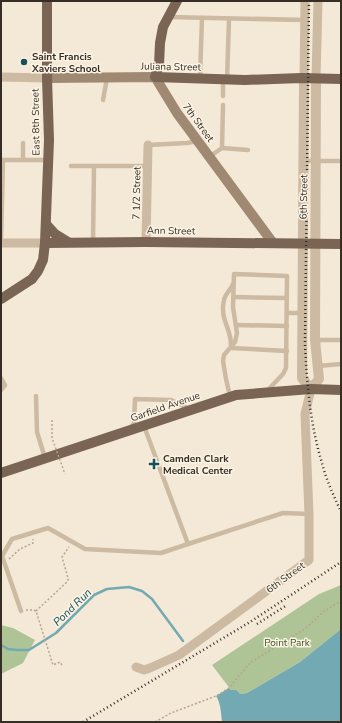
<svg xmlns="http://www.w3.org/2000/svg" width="342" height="723" font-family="'Nunito Sans',sans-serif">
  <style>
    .green { fill: #afc496 }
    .water { fill: #73a9b3 }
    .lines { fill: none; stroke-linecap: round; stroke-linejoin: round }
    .stream { stroke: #73a9b3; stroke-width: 2.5 }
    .path { stroke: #b8a48c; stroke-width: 1.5; stroke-dasharray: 2 2; stroke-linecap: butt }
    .service { stroke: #cdbaa2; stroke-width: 4.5 }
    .minor { stroke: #cdbaa2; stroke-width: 9 }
    .tertiary { stroke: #cdbaa2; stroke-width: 10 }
    .secondary { stroke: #a08973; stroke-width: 10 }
    .primary { stroke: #7a6554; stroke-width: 10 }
    .rail { stroke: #362d25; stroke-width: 2.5; stroke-dasharray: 1 3; stroke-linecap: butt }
    .path-bridge { stroke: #b8a48c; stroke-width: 1.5; stroke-dasharray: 2 2; stroke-linecap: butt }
    .poi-dot { fill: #174f5c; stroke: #fbf3e4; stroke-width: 1.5 }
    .labels { text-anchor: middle; stroke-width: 3; stroke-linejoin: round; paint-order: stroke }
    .poi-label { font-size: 10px; font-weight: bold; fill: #362d25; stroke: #fbf3e4; text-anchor: start }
    .street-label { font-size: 10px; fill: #362d25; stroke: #fbf3e4 }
    .park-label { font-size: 10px; fill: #405726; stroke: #fbf3e4 }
    .water-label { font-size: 11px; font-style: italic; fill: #174f5c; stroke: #fbf3e4 }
  </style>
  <rect width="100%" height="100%" fill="#f4e9d7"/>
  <g class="green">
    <path d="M 341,585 L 341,629 L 300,662 L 247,693 L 240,694 L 231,690 L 212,665 L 319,594 Z"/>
    <path d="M 1,625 L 13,628 L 35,640 L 23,663 L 1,674 Z"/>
  </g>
  <path class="water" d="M 341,629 L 341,722 L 222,722 C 221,714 221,703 216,696 L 229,688 L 231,690 L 236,690 L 240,694 L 247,693 L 300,662 Z"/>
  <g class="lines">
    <path class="stream" d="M 1,645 L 8,649 L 17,650 L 29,650 L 56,633 L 94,595 L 107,589 L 129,587 L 142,591 L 152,599 L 183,641"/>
    <g class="path">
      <path d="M 9,559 L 20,549 L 33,543 L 33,539"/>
      <path d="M 26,610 L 33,610 L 36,611 L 53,665 L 60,662 L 62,665"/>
      <path d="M 36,611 L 68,581 L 68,578 L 62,557 L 69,547"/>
      <path d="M 155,722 L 171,713 L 216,696 L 229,688 L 250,663 L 306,628 L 324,611 L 341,601"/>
    </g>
    <g class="service">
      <path d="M 169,17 L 305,20"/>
      <path d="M 200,78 L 202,18"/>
      <path d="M 227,80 L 229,19"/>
      <path d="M 223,96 L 223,80"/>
      <path d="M 103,100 L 107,78"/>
      <path d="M 223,105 L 222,148 L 248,150"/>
      <path d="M 23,143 L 23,160"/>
      <path d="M 148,145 L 187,143 L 198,141"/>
      <path d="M 209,157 L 222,148"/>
      <path d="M 2,160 L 48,160"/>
      <path d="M 304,161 L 341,161"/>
      <path d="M 71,166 L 148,166"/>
      <path d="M 93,242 L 94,166"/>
      <path d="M 1,243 L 3,160"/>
      <path d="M 233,297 L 287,298"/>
      <path d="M 287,313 L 302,313"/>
      <path d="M 236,325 L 287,326"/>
      <path d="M 315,340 L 341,340"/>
      <path d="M 231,346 C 232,330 219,318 224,300 C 225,294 231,290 233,284"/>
      <path d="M 231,348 L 287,351"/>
      <path d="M 318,366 L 341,364"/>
      <path d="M 1,378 L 5,385 L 1,390"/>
      <path d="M 36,396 L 37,432 L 45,458"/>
      <path d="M 230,396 L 226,379 L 223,361 L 224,355 L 235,342 L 237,333 L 233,307 L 234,274 L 287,276 L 286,368 L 283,374 L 267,391"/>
      <path d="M 144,426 L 188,544 L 283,513 L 309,514"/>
      <path d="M 131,428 L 134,423 L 135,399 L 171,400 L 190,409"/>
      <path d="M 21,611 L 2,556 L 12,539 L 48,528 L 85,549 L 161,553 L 188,544"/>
    </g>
    <g class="minor">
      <path d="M 1,77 L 47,78"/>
      <path d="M 304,78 L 305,1"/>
      <path d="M 316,79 L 318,1"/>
      <path d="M 146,242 L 148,145"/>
      <path d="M 1,243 L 45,243"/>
      <path d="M 136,667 L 144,670 L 150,668 L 179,655 L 309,560 L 309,514 L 305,414 L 311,389"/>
    </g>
    <path class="tertiary" d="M 304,78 L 302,378 L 311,389 L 319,379 L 315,340 L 316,79"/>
    <path class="secondary" d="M 47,78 L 155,77 L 177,113 L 273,243"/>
    <g class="primary">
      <path d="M 177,1 L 163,27 L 160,43 L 159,65 L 155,77 L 245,80 L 301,78 L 341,79"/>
      <path d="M 46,224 L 55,234 L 68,242"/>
      <path d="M 45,243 L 146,242 L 341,244"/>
      <path d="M 1,299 L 32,279 L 38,271 L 43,260 L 45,243 L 49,140 L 47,78 L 47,1"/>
      <path d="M 1,473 L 236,395 L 311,389 L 341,390"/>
    </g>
    <g class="rail">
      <path d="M 309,1 L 305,344 C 307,384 310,424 322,463 C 326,480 334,496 341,512"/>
      <path d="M 257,624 L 287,605"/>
      <path d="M 83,722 L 250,622 L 341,562"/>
    </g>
    <path class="path-bridge" d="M 52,420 L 52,438 L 65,474"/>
  </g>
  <g class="poi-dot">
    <circle cx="24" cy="62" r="4"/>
    <path d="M152 458h4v4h4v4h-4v4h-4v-4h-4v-4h4z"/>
  </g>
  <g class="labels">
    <g class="poi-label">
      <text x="32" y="60">Saint Francis<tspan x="32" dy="12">Xaviers School</tspan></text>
      <text x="163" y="462">Camden Clark<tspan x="163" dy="12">Medical Center</tspan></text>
    </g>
    <g class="street-label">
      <text transform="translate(171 66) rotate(1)" y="4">Juliana Street</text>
      <text transform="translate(35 122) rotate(-91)" y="4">East 8th Street</text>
      <text transform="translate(199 122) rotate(54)" y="4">7th Street</text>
      <text transform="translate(136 193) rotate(-89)" y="4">7 1/2 Street</text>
      <text transform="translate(303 197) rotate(-89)" y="4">6th Street</text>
      <text transform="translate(171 230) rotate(1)" y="4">Ann Street</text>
      <text transform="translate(165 406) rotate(-19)" y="4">Garfield Avenue</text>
      <text transform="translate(285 577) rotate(-36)" y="4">6th Street</text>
    </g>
    <g class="park-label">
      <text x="287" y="646">Point Park</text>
    </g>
    <g class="water-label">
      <text transform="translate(72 607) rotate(-44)" y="4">Pond Run</text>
    </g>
  </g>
  <rect width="342" height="723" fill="none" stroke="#362d25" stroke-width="4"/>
</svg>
